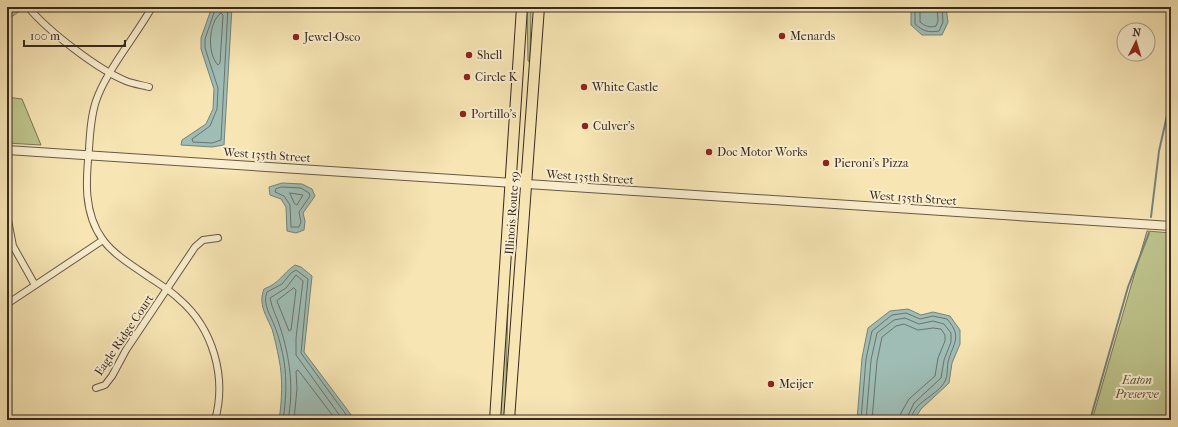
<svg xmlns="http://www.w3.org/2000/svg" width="1178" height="427" font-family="'IM FELL French Canon',serif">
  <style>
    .green { fill: #bec48c; stroke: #7a7657 }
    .water { fill: #9fbdb5; stroke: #75827a }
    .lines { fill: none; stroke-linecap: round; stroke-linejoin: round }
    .shore { stroke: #6b736c; stroke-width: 1 }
    .stream { stroke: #75827a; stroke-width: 2 }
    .minor-casing { stroke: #675846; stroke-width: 8 }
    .tertiary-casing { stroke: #675846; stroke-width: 10 }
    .primary-casing { stroke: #372922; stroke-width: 12 }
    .minor { stroke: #faeece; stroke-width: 6 }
    .tertiary { stroke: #faeece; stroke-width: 8 }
    .primary { stroke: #f7e5b4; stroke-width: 10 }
    .poi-dot { fill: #8f2418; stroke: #faeece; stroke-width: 1.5 }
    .labels { text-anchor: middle; stroke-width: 4; stroke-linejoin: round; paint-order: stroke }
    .poi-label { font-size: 12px; fill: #372922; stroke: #faeece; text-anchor: start }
    .street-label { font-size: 12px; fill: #372922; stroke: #faeece }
    .park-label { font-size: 12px; font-style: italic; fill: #59503c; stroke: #faeece }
  </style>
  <rect width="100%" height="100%" fill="#f7e5b4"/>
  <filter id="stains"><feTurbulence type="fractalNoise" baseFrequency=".005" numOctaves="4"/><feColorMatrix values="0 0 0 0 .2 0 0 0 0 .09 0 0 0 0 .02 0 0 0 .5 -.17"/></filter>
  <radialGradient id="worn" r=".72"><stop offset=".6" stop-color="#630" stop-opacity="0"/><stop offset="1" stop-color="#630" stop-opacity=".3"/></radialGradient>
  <g class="green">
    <path d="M 15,7 L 24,8 L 7,20 L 7,14 Z"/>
    <path d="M 527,7 L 531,7 L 530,62 L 528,61 Z"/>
    <path d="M 7,97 L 22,99 L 41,145 L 7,143 Z"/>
    <path d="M 1147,231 L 1171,233 L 1171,420 L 1092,420 Z"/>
    <path d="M 508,304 L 505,420 L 499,420 Z"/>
  </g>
  <g class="water">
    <path d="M 212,7 L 232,7 L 224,145 L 212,147 L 181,145 L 182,140 L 206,124 L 213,109 L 214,89 L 201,49 L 201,38 Z"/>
    <path d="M 911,7 L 946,7 L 948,22 L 942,35 L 922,35 L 911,25 Z"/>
    <path d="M 282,183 L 302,184 L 312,189 L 315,196 L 303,213 L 305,221 L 304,230 L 296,233 L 287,231 L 286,207 L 281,199 L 270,195 L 269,187 Z"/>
    <path d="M 295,265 L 301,267 L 312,276 L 304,352 L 355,420 L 279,420 C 282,401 283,378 279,359 C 277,349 275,339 272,329 C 266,315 258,304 264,289 C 280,283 282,274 295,265 Z"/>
    <path d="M 908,309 L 921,315 L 933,312 L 950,316 L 960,330 L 960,344 L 952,363 L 949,383 L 921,409 L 914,420 L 857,420 L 862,358 L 868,328 L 890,311 Z"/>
  </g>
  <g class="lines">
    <g class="shore">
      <path d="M 216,7 L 205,39 L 205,48 L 218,88 L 217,109 L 210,126 L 192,139 L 193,142 L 212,143 L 221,140 L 228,7"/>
      <path d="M 915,7 L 915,24 C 923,31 928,33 939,31 L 943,22 L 942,7"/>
      <path d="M 920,7 L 920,22 C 925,26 929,28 936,26 L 938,21 L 937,7"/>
      <path d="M 221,13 L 223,15 L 220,63 L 218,65 C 207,54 208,22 221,13 Z"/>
      <path d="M 282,187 L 301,188 L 309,193 L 310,196 L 299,212 L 301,222 L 299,227 L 291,227 L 290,205 L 284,196 L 275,192 L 276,189 Z"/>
      <path d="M 290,193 L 303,195 L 297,205 L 295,204 Z"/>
      <path d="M 294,288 L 296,290 L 291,330 L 289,331 L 277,301 Z"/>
      <path d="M 283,420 C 286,401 287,380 284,361 C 282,350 279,337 275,327 C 271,316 262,304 267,292 L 282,284 L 291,273 L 296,270 L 308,279 L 301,353 L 350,420"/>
      <path d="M 288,420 C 294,389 290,357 280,327 C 277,317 272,309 270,298 L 286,288 L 296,275 L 303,281 L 296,338 L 296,355 L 343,420"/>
      <path d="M 294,420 L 297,389 L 296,371 L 298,370 L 336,420"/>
      <path d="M 861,420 L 866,359 L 872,331 L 892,315 L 906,313 L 920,319 L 933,316 L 947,319 C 963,337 953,343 948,362 C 947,368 948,376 945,381 C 938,396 913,401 911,420"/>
      <path d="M 866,420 L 871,360 L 877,333 L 894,320 L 905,318 L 919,324 L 933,321 L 944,324 L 951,333 L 951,342 L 944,360 L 941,378 L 914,403 L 906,420"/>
      <path d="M 872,420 L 877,361 L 882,337 L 896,326 L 904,324 L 918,330 L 933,328 L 941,329 L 945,335 L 945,341 L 938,358 L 935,376 L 909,399 L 901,413 L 900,420"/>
    </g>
    <g class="stream">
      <path d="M 1151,217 L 1159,151 L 1171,98"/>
      <path d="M 1090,420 L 1128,287 L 1149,233"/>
    </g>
    <g class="minor-casing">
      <g id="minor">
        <path d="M 28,7 C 48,31 97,69 126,81 C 133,84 142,85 149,87"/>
        <path d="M 152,7 C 136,36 106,71 96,101 C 91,116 90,132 89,149 C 86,179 83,213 103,240 C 115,256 136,268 152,279 C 161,285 171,291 179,299 C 213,328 227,377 215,420"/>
        <path d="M 8,220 L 13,246 L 35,285"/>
        <path d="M 7,304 L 103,240"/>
        <path d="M 96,388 L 105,385 L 112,376 L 126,350 L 195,247 L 203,240 L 218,238"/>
      </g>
    </g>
    <g class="tertiary-casing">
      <path id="tertiary" d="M 7,150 L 1171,226"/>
    </g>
    <g class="primary-casing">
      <g id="primary">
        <path d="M 495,420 L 522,7"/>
        <path d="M 509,420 L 539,7"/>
      </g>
    </g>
    <use href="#minor" class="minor"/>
    <use href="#tertiary" class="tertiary"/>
    <use href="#primary" class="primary"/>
  </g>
  <g class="poi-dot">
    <circle cx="782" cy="36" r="4"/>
    <circle cx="296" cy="37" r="4"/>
    <circle cx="469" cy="55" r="4"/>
    <circle cx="467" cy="77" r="4"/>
    <circle cx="584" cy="87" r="4"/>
    <circle cx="463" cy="114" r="4"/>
    <circle cx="585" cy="126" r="4"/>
    <circle cx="709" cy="152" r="4"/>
    <circle cx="826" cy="163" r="4"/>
    <circle cx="771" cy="384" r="4"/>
  </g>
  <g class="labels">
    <g class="poi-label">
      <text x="790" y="40">Menards</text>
      <text x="304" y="41">Jewel-Osco</text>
      <text x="477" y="59">Shell</text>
      <text x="475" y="81">Circle K</text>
      <text x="592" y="91">White Castle</text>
      <text x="471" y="118">Portillo's</text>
      <text x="593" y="130">Culver's</text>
      <text x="717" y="156">Doc Motor Works</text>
      <text x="834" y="167">Pieroni's Pizza</text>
      <text x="779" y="388">Meijer</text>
    </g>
    <g class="street-label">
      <text transform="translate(267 155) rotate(4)" y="4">West 135th Street</text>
      <text transform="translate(590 177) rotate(4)" y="4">West 135th Street</text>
      <text transform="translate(913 198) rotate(4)" y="4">West 135th Street</text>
      <text transform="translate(512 213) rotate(-86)" y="4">Illinois Route 59</text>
      <text transform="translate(124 335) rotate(-56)" y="4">Eagle Ridge Court</text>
    </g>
    <g class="park-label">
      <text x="1137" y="384">Eaton<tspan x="1137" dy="14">Preserve</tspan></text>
    </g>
  </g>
  <rect width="1178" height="427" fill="none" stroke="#f7e5b4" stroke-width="24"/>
  <rect x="8" y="8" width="1162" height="411" fill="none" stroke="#372922" stroke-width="2"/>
  <rect x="12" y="12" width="1154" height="403" fill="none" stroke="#372922"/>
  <g transform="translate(1136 42) rotate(5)"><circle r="19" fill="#faeece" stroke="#ac9f89"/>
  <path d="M0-3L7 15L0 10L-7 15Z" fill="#8f2418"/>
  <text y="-6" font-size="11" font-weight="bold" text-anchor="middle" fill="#372922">N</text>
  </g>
  <path d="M24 40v6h101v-6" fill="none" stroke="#372922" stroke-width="2"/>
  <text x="30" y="40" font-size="12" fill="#372922" stroke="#faeece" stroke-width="3" paint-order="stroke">100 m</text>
  <rect width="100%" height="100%" filter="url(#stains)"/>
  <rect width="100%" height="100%" fill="url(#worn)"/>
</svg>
